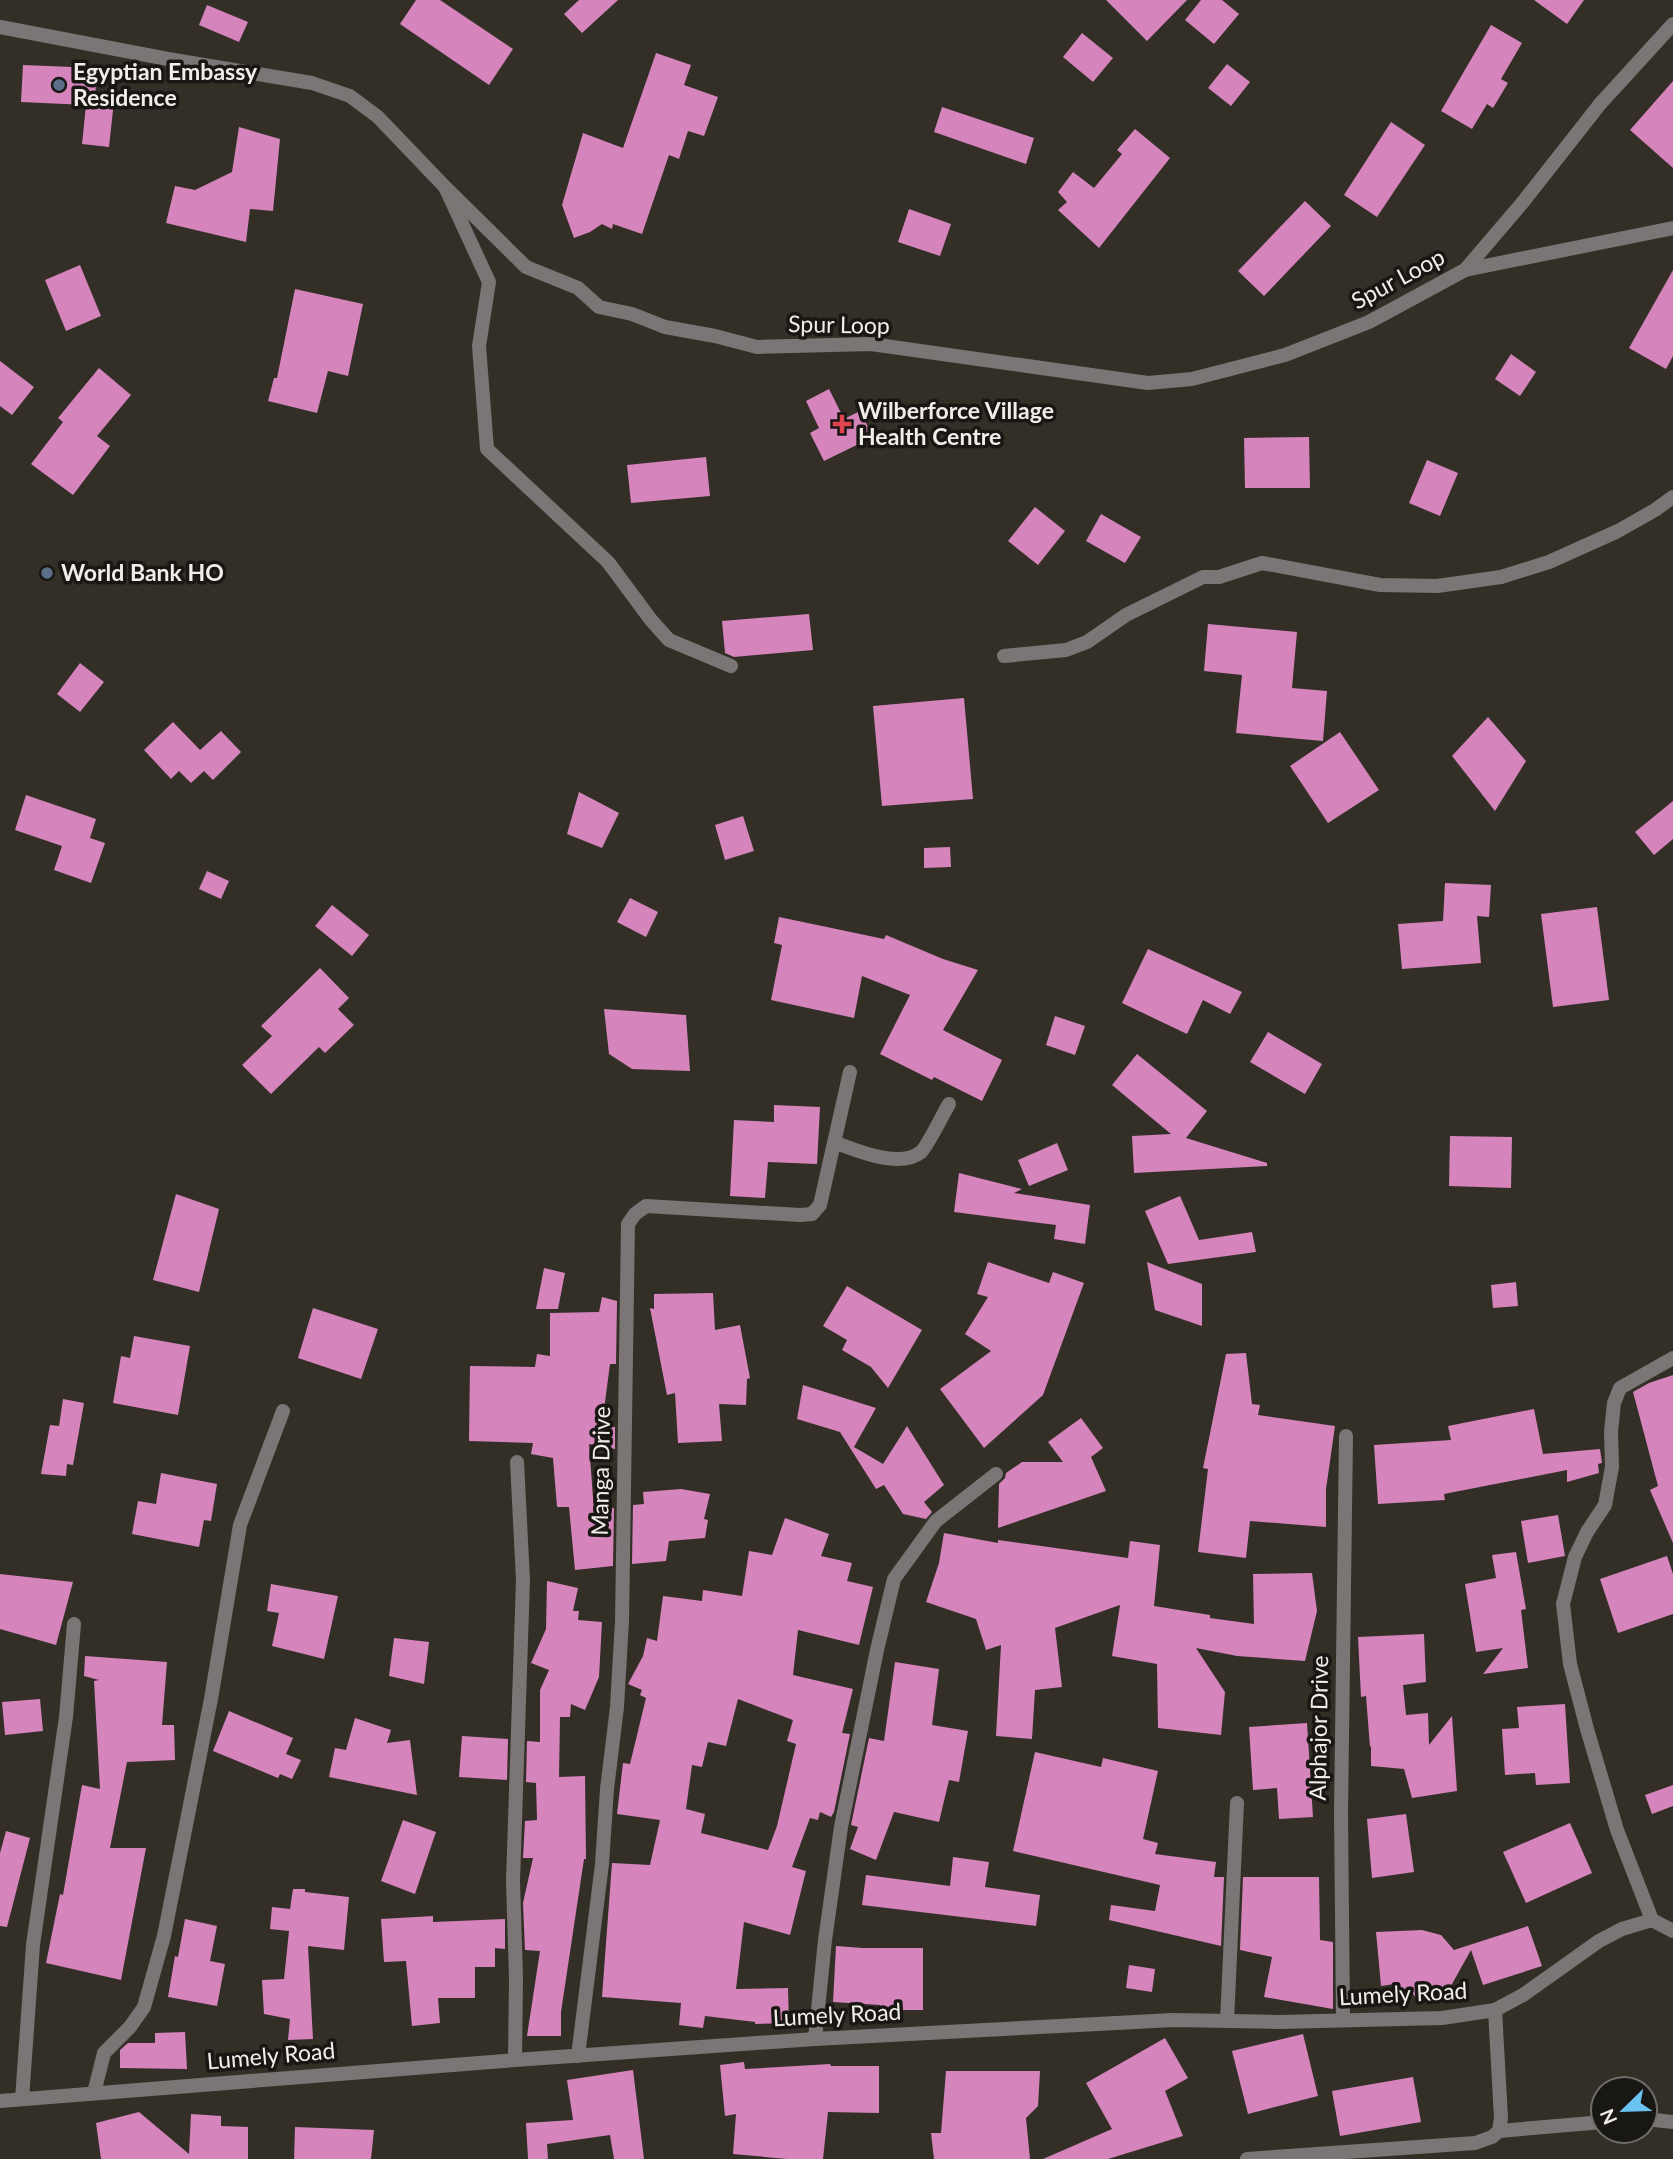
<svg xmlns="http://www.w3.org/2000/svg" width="1673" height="2159" font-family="Lato,sans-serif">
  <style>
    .building { fill: #d584bc; fill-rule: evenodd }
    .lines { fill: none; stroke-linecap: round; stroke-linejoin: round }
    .minor { stroke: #7b7675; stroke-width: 14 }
    .tertiary { stroke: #7b7675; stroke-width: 14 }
    .service-dot { fill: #5c6f8a; stroke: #191714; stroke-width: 2.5 }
    .health-dot { fill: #e0444e; stroke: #191714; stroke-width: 2.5 }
    .labels { text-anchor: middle; stroke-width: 7; stroke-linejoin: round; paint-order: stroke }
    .poi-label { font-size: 23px; font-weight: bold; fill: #f1eee9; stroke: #191714; text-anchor: start }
    .street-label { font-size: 23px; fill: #f1eee9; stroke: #191714 }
  </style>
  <rect width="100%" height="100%" fill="#332f27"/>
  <g class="building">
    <path d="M 416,0 L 440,0 L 513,49 L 489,85 L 400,24 Z"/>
    <path d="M 579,0 L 618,0 L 582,33 L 564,14 Z"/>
    <path d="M 1106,0 L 1187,0 L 1147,41 Z"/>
    <path d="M 1201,0 L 1222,0 L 1239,14 L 1214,44 L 1185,20 Z"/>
    <path d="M 1534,0 L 1584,0 L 1567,24 Z"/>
    <path d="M 207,5 L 248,22 L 239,42 L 199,25 Z"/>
    <path d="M 1491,25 L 1522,43 L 1501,79 L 1508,83 L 1493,108 L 1487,104 L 1472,129 L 1441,111 Z"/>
    <path d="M 1082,33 L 1113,58 L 1093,82 L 1063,57 Z"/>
    <path d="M 656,53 L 691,65 L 684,85 L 718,97 L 704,136 L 688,131 L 679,159 L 669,155 L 642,234 L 613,224 L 612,229 L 602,224 L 590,232 L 574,238 L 562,205 L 583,133 L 623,148 Z"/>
    <path d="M 1227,64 L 1250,82 L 1231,106 L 1208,88 Z"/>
    <path d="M 23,65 L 97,68 L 95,99 L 114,101 L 109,147 L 82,144 L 86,105 L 21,102 Z"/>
    <path d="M 1673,81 L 1673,168 L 1630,130 Z"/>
    <path d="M 942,107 L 1034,138 L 1026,164 L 934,132 Z"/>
    <path d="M 1391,122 L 1425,145 L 1377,217 L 1344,195 Z"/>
    <path d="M 239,127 L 280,139 L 273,211 L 250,209 L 246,242 L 166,223 L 175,186 L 195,190 L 232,172 Z"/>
    <path d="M 1135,129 L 1170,158 L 1099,248 L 1058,210 L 1067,202 L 1058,192 L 1073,172 L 1094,188 L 1122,154 L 1117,150 Z"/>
    <path d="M 1305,201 L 1331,226 L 1264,296 L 1238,271 Z"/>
    <path d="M 909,209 L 951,224 L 940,256 L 898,242 Z"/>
    <path d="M 80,265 L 101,316 L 66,331 L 45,280 Z"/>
    <path d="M 1673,270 L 1673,356 L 1666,369 L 1629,348 Z"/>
    <path d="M 295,289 L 363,304 L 348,376 L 328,371 L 317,413 L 268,401 L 274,378 L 277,378 Z"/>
    <path d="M 1511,354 L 1536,372 L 1520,396 L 1495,379 Z"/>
    <path d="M 0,361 L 34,387 L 12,415 L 0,406 Z"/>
    <path d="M 99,368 L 131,395 L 97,436 L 110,446 L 73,495 L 31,464 L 63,422 L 58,418 Z"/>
    <path d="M 829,389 L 844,419 L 860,411 L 873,437 L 824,461 L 810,433 L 819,428 L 806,401 Z"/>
    <path d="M 1309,437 L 1310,488 L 1245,488 L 1244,438 Z"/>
    <path d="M 706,457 L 710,496 L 631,503 L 627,465 Z"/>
    <path d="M 1427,460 L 1458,473 L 1440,516 L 1409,503 Z"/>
    <path d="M 1035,507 L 1065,531 L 1038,565 L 1008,541 Z"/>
    <path d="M 1101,514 L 1141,537 L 1125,563 L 1086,541 Z"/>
    <path d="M 809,614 L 813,650 L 734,657 L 725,653 L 722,621 Z"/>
    <path d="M 1208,624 L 1297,632 L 1292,688 L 1327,691 L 1323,741 L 1236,733 L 1242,675 L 1204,671 Z"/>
    <path d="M 80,663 L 104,682 L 80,712 L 57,694 Z"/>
    <path d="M 964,698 L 973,799 L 882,806 L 873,706 Z"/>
    <path d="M 1488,717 L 1526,761 L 1495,811 L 1452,756 Z"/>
    <path d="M 173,722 L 200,750 L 221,731 L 241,752 L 213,780 L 204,771 L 191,783 L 179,771 L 171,779 L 144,750 Z"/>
    <path d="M 1340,732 L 1379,790 L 1328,823 L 1290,766 Z"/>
    <path d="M 579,792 L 619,813 L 602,848 L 567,834 Z"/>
    <path d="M 26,795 L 96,819 L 90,838 L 105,843 L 91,883 L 54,870 L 62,846 L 15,830 Z"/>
    <path d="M 1673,801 L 1673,839 L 1654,855 L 1635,832 Z"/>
    <path d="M 743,816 L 754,851 L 725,860 L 715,825 Z"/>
    <path d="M 950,847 L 951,867 L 924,868 L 924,848 Z"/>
    <path d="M 207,871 L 229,881 L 221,899 L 199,889 Z"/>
    <path d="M 1445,883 L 1491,885 L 1489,917 L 1477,916 L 1481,963 L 1402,969 L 1398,924 L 1443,921 Z"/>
    <path d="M 630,898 L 658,912 L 646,937 L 617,922 Z"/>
    <path d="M 332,905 L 369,935 L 352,956 L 315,926 Z"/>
    <path d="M 1597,907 L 1609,1000 L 1553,1007 L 1541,914 Z"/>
    <path d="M 779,917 L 884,939 L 886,935 L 943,959 L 978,970 L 943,1030 L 1002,1060 L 982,1101 L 934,1077 L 932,1080 L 880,1054 L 910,995 L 862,976 L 854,1018 L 771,1000 L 782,945 L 774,943 Z"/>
    <path d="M 1148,949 L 1242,992 L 1230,1014 L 1203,1000 L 1187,1034 L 1122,1003 Z"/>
    <path d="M 320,968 L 349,998 L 338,1009 L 354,1025 L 325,1053 L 319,1047 L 271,1094 L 242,1065 L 272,1036 L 261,1026 Z"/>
    <path d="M 604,1009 L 686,1015 L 690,1071 L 632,1069 L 609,1054 Z"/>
    <path d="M 1055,1016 L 1085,1026 L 1075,1055 L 1046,1045 Z"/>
    <path d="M 1268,1032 L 1322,1064 L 1305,1094 L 1250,1062 Z"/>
    <path d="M 1137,1054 L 1207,1111 L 1186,1138 L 1267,1163 L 1267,1166 L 1134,1173 L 1132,1136 L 1171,1134 L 1112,1085 Z"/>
    <path d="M 774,1105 L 820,1107 L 817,1164 L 768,1162 L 765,1198 L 730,1196 L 734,1120 L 774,1122 Z"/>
    <path d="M 1450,1136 L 1512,1137 L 1511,1188 L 1449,1186 Z"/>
    <path d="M 1057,1143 L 1068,1170 L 1029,1186 L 1018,1160 Z"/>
    <path d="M 959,1173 L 1022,1189 L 1014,1193 L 1090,1205 L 1085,1244 L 1054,1239 L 1056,1225 L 954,1212 Z"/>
    <path d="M 176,1194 L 219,1209 L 199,1292 L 153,1280 Z"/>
    <path d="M 1180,1196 L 1199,1240 L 1252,1232 L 1256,1252 L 1168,1264 L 1145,1211 Z"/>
    <path d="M 988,1262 L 1049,1283 L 1053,1272 L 1084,1283 L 1043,1395 L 984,1448 L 940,1389 L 991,1351 L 965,1334 L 988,1297 L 977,1294 Z"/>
    <path d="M 1147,1262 L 1202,1284 L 1202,1326 L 1155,1310 Z"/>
    <path d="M 544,1268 L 565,1273 L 558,1309 L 536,1309 Z"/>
    <path d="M 1516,1282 L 1518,1306 L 1493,1308 L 1491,1285 Z"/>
    <path d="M 847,1286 L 922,1330 L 888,1388 L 871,1367 L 842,1350 L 847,1340 L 823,1326 Z"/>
    <path d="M 713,1293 L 715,1330 L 740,1325 L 750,1378 L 747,1379 L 746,1405 L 719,1404 L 722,1441 L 678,1443 L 675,1393 L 667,1395 L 650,1308 L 654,1309 L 654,1294 Z"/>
    <path d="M 602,1297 L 617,1301 L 616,1364 L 610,1364 L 602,1425 L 615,1427 L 615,1449 L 589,1444 L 594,1511 L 614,1508 L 613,1566 L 575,1570 L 569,1507 L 557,1507 L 553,1458 L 531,1454 L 533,1443 L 469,1441 L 470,1366 L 535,1367 L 537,1354 L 550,1356 L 550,1313 L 599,1312 Z"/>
    <path d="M 313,1308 L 378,1329 L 361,1379 L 298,1358 Z"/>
    <path d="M 134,1336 L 190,1346 L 178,1415 L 113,1403 L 121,1356 L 130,1358 Z"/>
    <path d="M 1246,1353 L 1252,1404 L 1260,1405 L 1258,1415 L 1335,1426 L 1326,1489 L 1326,1527 L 1250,1521 L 1246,1558 L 1198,1552 L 1208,1469 L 1203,1468 L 1226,1354 Z"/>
    <path d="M 1673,1375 L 1673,1543 L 1650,1490 L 1658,1486 L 1633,1392 L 1649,1383 Z"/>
    <path d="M 803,1385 L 876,1408 L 854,1447 L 883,1464 L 907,1426 L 944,1485 L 924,1502 L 932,1512 L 926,1519 L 903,1514 L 884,1485 L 876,1489 L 840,1432 L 797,1419 Z"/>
    <path d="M 63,1399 L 84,1403 L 73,1465 L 67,1464 L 66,1476 L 41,1474 L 50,1425 L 59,1426 Z"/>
    <path d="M 1534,1409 L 1543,1454 L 1600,1449 L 1602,1463 L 1598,1464 L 1599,1473 L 1567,1482 L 1567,1470 L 1444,1494 L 1445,1500 L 1378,1504 L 1374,1445 L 1451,1440 L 1448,1426 Z"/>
    <path d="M 1081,1418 L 1103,1448 L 1091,1457 L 1106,1491 L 998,1528 L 999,1484 L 1005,1478 L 1006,1473 L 1022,1462 L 1063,1462 L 1048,1442 Z"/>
    <path d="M 161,1473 L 217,1484 L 211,1521 L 204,1520 L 199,1547 L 132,1534 L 138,1501 L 156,1504 Z"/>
    <path d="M 681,1489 L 710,1494 L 704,1519 L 708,1520 L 705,1538 L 669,1541 L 666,1561 L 632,1564 L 633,1505 L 644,1504 L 643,1492 Z"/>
    <path d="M 1558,1515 L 1565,1556 L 1528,1563 L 1521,1521 Z"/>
    <path d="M 785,1518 L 829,1534 L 821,1556 L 852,1563 L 847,1581 L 873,1587 L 859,1645 L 798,1630 L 793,1675 L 853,1689 L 842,1733 L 850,1734 L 834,1812 L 831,1817 L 820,1812 L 818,1820 L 810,1818 L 792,1867 L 806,1871 L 790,1935 L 744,1922 L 736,1989 L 788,1988 L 789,2023 L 755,2024 L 755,2022 L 705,2016 L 703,2028 L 679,2025 L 681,2003 L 602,1997 L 612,1863 L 650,1865 L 660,1820 L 617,1814 L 623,1763 L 630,1764 L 646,1698 L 640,1695 L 642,1690 L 628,1684 L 643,1656 L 647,1638 L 657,1641 L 663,1596 L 702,1601 L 703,1590 L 742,1596 L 749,1551 L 772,1555 ZM 738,1699 L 793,1720 L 787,1741 L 796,1744 L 777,1826 L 768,1850 L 701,1833 L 705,1814 L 686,1809 L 692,1765 L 702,1767 L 708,1742 L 726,1746 Z"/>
    <path d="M 944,1533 L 998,1543 L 998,1540 L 1128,1558 L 1130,1541 L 1160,1545 L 1154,1606 L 1210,1615 L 1210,1618 L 1254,1624 L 1253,1574 L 1312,1573 L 1317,1611 L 1305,1661 L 1237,1656 L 1196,1648 L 1225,1692 L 1221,1735 L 1158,1728 L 1157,1664 L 1112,1656 L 1120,1605 L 1055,1628 L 1062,1687 L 1035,1690 L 1032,1739 L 996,1736 L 1001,1645 L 986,1650 L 976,1619 L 926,1602 L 939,1563 Z"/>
    <path d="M 1516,1552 L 1526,1609 L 1521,1610 L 1528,1668 L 1483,1674 L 1503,1648 L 1476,1652 L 1465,1584 L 1496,1578 L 1492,1555 Z"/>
    <path d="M 1667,1556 L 1673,1574 L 1673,1614 L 1618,1633 L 1600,1579 Z"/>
    <path d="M 0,1574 L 73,1582 L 56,1645 L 0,1629 Z"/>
    <path d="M 547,1581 L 578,1588 L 573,1611 L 579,1611 L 578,1620 L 602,1622 L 599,1677 L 585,1710 L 571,1704 L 570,1717 L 560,1717 L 559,1777 L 585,1776 L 586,1859 L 584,1859 L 561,2012 L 561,2036 L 527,2036 L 540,1951 L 525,1950 L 523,1903 L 533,1858 L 523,1858 L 525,1821 L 537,1820 L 536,1783 L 526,1782 L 527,1741 L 540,1742 L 540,1690 L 549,1670 L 531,1663 L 546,1629 Z"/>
    <path d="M 271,1584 L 338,1596 L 324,1659 L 272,1646 L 279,1613 L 267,1611 Z"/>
    <path d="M 1424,1634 L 1426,1682 L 1403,1685 L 1406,1715 L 1428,1713 L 1429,1745 L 1452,1716 L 1457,1791 L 1412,1798 L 1404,1769 L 1371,1766 L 1371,1746 L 1370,1747 L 1366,1696 L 1361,1697 L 1358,1637 Z"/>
    <path d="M 394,1638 L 429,1642 L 424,1684 L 389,1676 Z"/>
    <path d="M 85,1656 L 167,1662 L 162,1725 L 174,1725 L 175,1760 L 127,1762 L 110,1848 L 146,1848 L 121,1980 L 46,1963 L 60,1894 L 63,1895 L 82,1785 L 100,1789 L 94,1681 L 99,1680 L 84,1676 Z"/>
    <path d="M 895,1662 L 939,1669 L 932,1725 L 968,1731 L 959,1782 L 949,1780 L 939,1822 L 894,1812 L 876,1860 L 850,1849 L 858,1827 L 851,1825 L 869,1738 L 884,1741 Z"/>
    <path d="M 40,1699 L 43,1731 L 5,1735 L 2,1702 Z"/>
    <path d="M 1565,1704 L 1570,1783 L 1536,1785 L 1535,1773 L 1505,1775 L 1502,1729 L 1519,1728 L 1517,1707 Z"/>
    <path d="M 229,1711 L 293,1738 L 286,1754 L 301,1760 L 292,1779 L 280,1774 L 278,1778 L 213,1751 Z"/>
    <path d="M 355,1718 L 391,1730 L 387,1743 L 410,1740 L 417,1795 L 329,1777 L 335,1748 L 346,1750 Z"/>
    <path d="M 1307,1723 L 1313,1817 L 1279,1819 L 1277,1788 L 1253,1790 L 1249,1727 Z"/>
    <path d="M 462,1736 L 508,1739 L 507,1780 L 459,1777 Z"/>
    <path d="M 1035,1752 L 1101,1767 L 1103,1758 L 1158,1771 L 1143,1839 L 1158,1843 L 1155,1854 L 1216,1862 L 1214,1877 L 1224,1877 L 1221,1946 L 1109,1920 L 1111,1905 L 1155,1911 L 1160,1885 L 1013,1851 Z"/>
    <path d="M 1673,1785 L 1673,1806 L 1652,1814 L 1645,1795 Z"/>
    <path d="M 1406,1814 L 1414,1872 L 1372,1878 L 1367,1819 Z"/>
    <path d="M 403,1820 L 436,1832 L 415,1894 L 381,1881 Z"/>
    <path d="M 1570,1823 L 1592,1873 L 1526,1903 L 1503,1852 Z"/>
    <path d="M 6,1831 L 30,1838 L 7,1927 L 0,1926 L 0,1853 Z"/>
    <path d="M 953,1857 L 989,1862 L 985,1887 L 1040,1895 L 1036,1926 L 862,1905 L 866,1875 L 950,1886 Z"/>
    <path d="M 1243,1877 L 1319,1877 L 1320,1940 L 1333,1942 L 1333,2009 L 1264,1997 L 1272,1957 L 1240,1950 Z"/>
    <path d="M 293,1889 L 305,1889 L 305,1892 L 349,1897 L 344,1950 L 308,1946 L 313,2039 L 288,2040 L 290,2019 L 264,2014 L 262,1980 L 284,1979 L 289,1931 L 270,1929 L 272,1907 L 290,1909 Z"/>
    <path d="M 433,1916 L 433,1922 L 505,1919 L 505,1949 L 495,1948 L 495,1967 L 475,1967 L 475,1998 L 438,1998 L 440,2023 L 412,2026 L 406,1961 L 384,1962 L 381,1919 Z"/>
    <path d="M 185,1919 L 217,1926 L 210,1961 L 225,1964 L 217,2006 L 168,1997 L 175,1956 L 178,1957 Z"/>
    <path d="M 1528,1926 L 1542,1966 L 1483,1985 L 1471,1950 L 1447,1993 L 1427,1990 L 1421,2004 L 1413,1994 L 1394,1992 L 1394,1984 L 1381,1986 L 1376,1932 L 1422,1930 L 1441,1935 L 1454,1950 Z"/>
    <path d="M 836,1946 L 863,1948 L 923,1948 L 923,2010 L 880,2010 L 880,2005 L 833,2002 Z"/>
    <path d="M 1129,1965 L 1155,1969 L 1152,1992 L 1126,1988 Z"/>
    <path d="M 185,2032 L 187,2069 L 120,2068 L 120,2050 L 128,2043 L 155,2043 L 155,2033 Z"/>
    <path d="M 1303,2034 L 1318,2096 L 1248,2114 L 1232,2051 Z"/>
    <path d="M 1165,2038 L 1188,2078 L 1165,2091 L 1183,2136 L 1108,2159 L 1043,2159 L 1112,2129 L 1086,2083 Z"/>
    <path d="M 744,2062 L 745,2069 L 830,2064 L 831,2066 L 879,2066 L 879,2113 L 828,2112 L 823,2159 L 787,2159 L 733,2154 L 736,2114 L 725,2116 L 720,2065 Z"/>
    <path d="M 633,2070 L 644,2159 L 614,2159 L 610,2135 L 547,2144 L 548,2159 L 528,2159 L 526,2123 L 573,2120 L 567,2080 Z"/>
    <path d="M 946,2071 L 1040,2071 L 1038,2106 L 1026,2118 L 1030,2159 L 934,2159 L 931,2133 L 941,2133 Z"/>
    <path d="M 1413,2077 L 1421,2122 L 1340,2136 L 1332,2091 Z"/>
    <path d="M 139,2112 L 189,2154 L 191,2114 L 221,2116 L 221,2126 L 248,2127 L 248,2159 L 101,2159 L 96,2123 Z"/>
    <path d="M 295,2127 L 374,2130 L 371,2159 L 294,2159 Z"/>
  </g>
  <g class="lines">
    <g class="minor">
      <path d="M 446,189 L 489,282 L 479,346 L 487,449 L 608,562 L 651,620 L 669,640 L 731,666"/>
      <path d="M 1465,270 L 1673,228"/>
      <path d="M 1004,656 L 1066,650 L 1087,642 L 1126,615 L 1203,577 L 1219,577 L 1262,563 L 1380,585 L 1437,586 L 1501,577 L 1549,562 L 1618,531 L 1655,510 L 1673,497"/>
      <path d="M 836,1143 C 858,1151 900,1169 921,1152 C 927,1147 944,1112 949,1104"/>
      <path d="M 1652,1920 L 1617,1830 L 1587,1729 L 1570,1664 L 1563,1604 L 1575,1557 L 1587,1532 L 1605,1505 L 1612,1467 L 1611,1432 L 1614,1403 L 1620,1388 L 1673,1358"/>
      <path d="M 1343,2020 L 1341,1813 L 1346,1436"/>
      <path d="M 1227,2021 L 1237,1803"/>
      <path d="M 815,2039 L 825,1940 L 841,1827 L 877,1650 L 894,1579 L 936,1521 L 996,1474"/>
      <path d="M 578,2056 L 602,1864 L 607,1789 L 617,1707 L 622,1621 L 628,1224 L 635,1214 L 646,1206 L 800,1215 L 812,1214 L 820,1205 L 850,1072"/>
      <path d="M 515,2060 L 516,1978 L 513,1881 L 523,1580 L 517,1462"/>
      <path d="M 94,2093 L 104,2053 L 130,2027 L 144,2007 L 164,1936 L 211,1699 L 240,1525 L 283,1411"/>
      <path d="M 22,2099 L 33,1945 L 66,1717 L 74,1624"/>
      <path d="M 1645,2119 L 1673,2122"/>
      <path d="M 1499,2131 L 1603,2122"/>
      <path d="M 1247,2159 L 1475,2143 L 1492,2137 L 1499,2131 L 1501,2118 L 1495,2010"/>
    </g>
    <g class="tertiary">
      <path d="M 0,27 L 168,59 L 312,83 L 350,96 L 378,117 L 445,187 L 526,267 L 578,288 L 599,307 L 632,314 L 665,327 L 715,336 L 757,347 L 871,344 L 1148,383 L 1192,379 L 1285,355 L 1369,322 L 1465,270 L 1523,202 L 1600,104 L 1673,24"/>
      <path d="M 0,2101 L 515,2060 L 815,2039 L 1173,2020 L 1279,2022 L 1442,2018 L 1495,2010 L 1523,1995 L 1599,1941 L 1622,1929 L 1652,1920 L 1673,1931"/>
    </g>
  </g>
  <g class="service-dot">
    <circle cx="59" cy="85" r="7"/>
    <circle cx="47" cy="573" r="7"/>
  </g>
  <path class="health-dot" d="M838.5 413.5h7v7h7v7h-7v7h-7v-7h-7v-7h7z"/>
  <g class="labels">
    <g class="poi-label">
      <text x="73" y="80">Egyptian Embassy<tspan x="73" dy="26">Residence</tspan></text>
      <text x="858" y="419">Wilberforce Village<tspan x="858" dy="26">Health Centre</tspan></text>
      <text x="61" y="581">World Bank HO</text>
    </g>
    <g class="street-label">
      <text transform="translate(1398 279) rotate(-28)" y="8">Spur Loop</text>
      <text transform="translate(839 325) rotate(1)" y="8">Spur Loop</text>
      <text transform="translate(601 1471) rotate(-89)" y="8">Manga Drive</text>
      <text transform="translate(1319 1728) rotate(-89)" y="8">Alphajor Drive</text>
      <text transform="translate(1403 1994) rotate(-3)" y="8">Lumely Road</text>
      <text transform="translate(837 2015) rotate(-3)" y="8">Lumely Road</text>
      <text transform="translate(271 2056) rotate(-5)" y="8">Lumely Road</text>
    </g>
  </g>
  <g transform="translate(1624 2110) rotate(247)"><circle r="33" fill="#191714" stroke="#6f6d69" stroke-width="2"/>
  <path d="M0-5L12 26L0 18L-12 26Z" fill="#6bc3f2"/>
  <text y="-10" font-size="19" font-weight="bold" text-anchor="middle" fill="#f1eee9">N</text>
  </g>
</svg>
